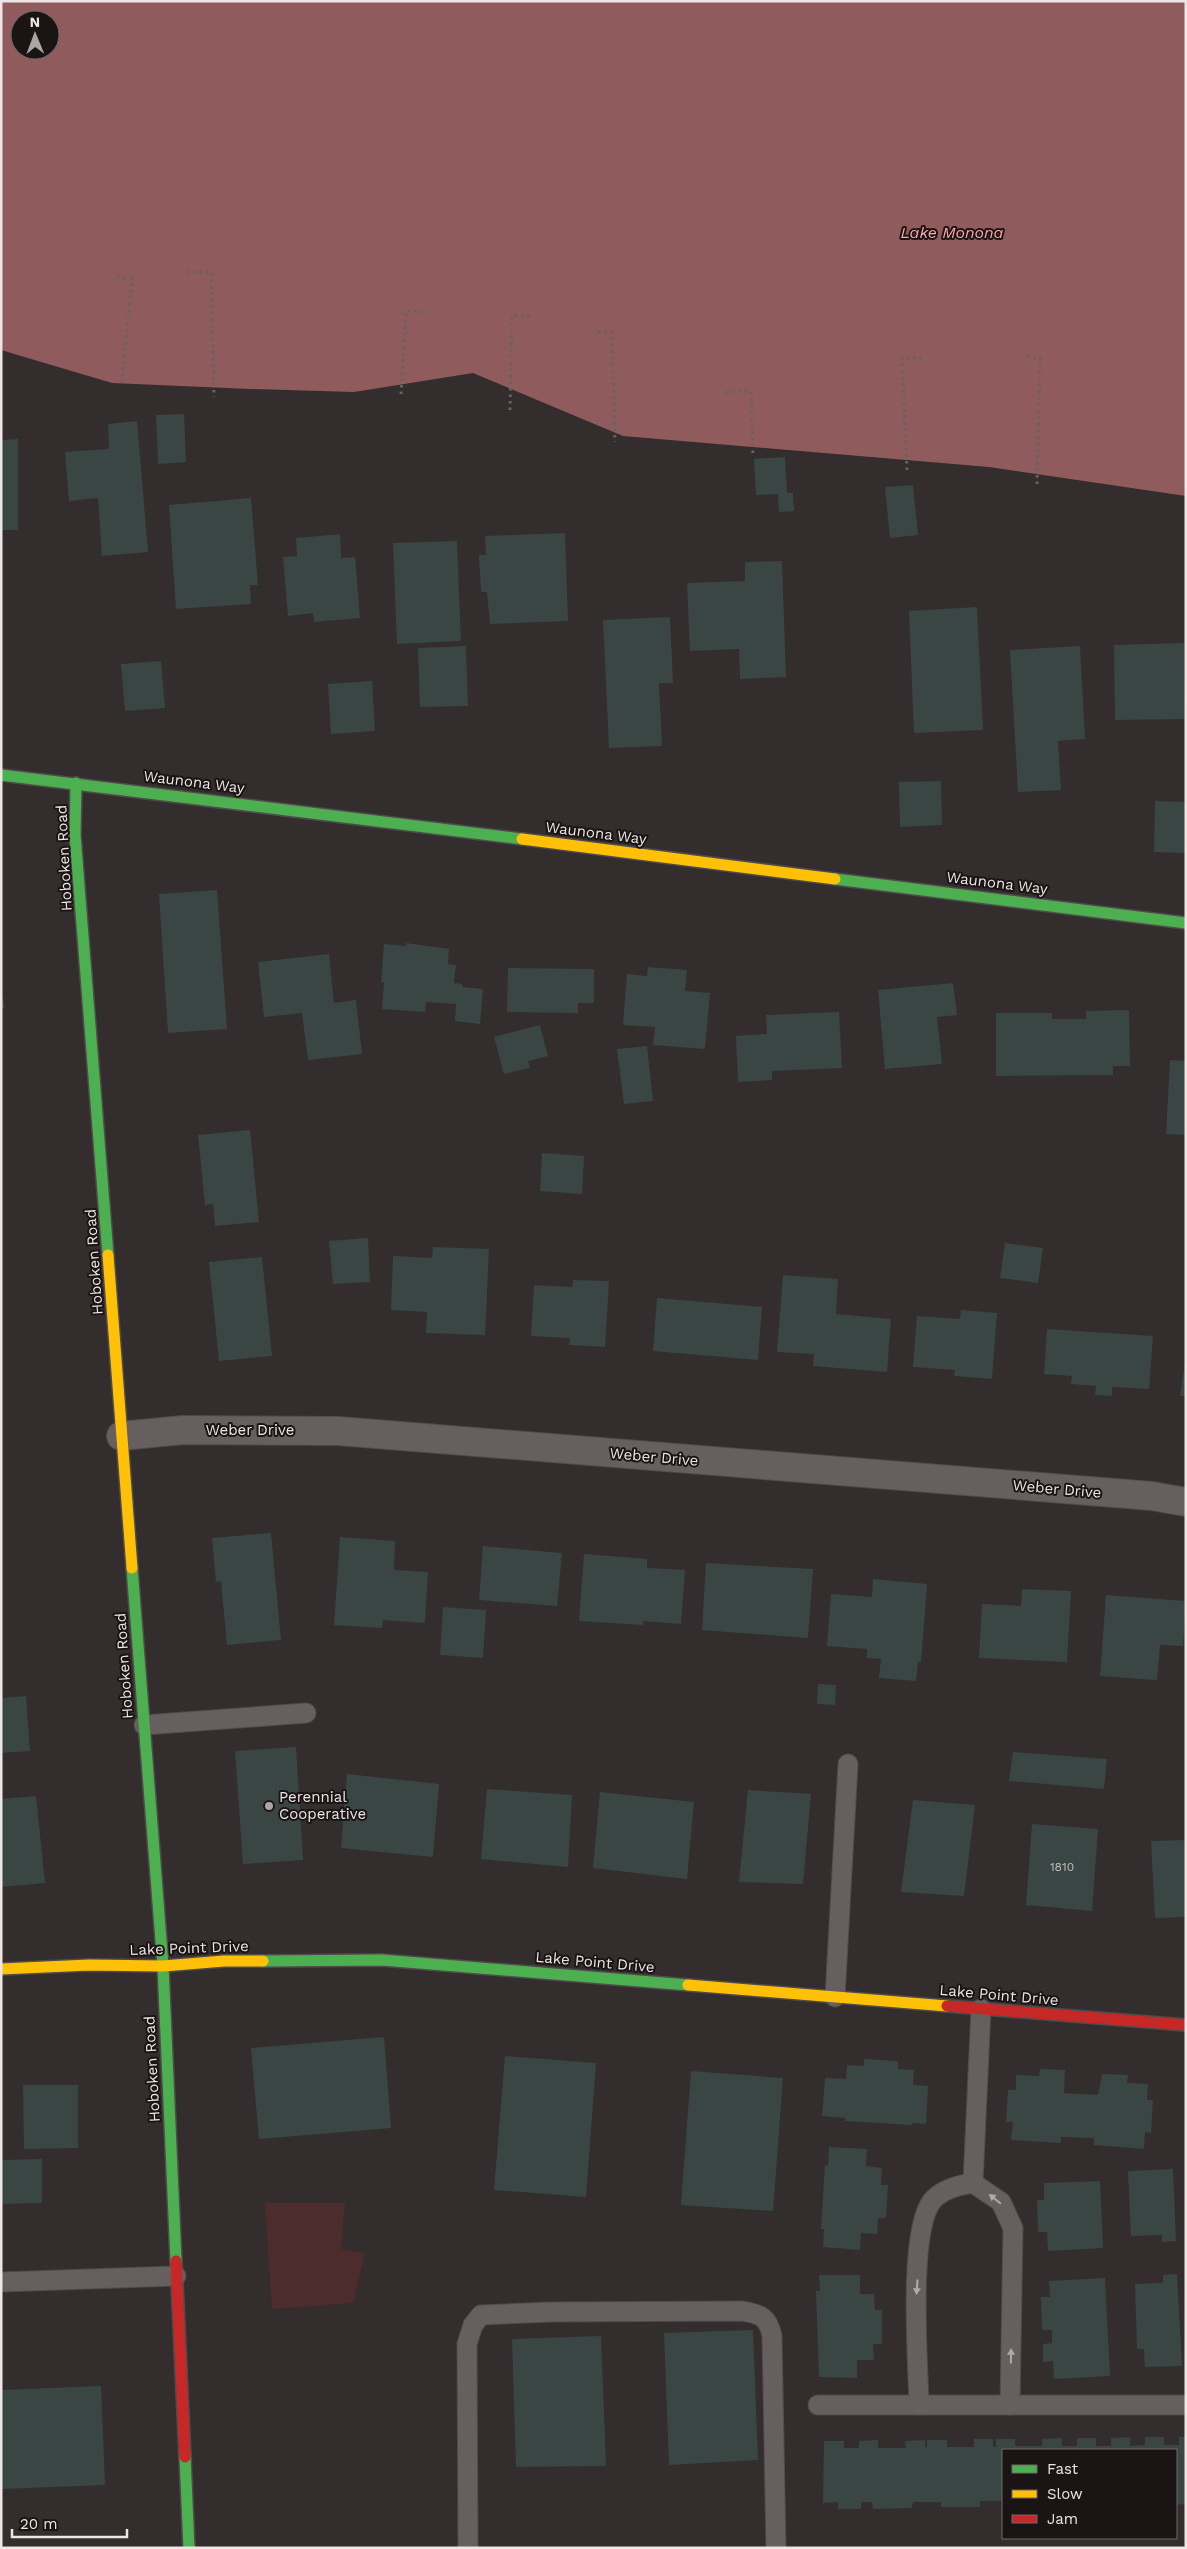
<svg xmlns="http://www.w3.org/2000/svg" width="1187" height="2549" font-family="'Work Sans',sans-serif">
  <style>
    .green { fill: #4d2c2d }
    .water { fill: #905b5c; fill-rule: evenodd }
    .building { fill: #3a4643 }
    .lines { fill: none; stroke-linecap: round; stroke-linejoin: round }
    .lane-casing { stroke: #504b4b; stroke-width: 21 }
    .street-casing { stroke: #504b4b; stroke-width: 30 }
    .fast-casing { stroke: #504b4b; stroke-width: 14 }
    .slow-casing { stroke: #504b4b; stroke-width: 14 }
    .jam-casing { stroke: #504b4b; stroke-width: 14 }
    .path { stroke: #696262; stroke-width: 3; stroke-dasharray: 2.5 4; stroke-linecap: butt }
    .lane { stroke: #675f5f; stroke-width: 19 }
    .street { stroke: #675f5f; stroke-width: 28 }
    .fast { stroke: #4caf50; stroke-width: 11 }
    .slow { stroke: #ffc107; stroke-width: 11 }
    .jam { stroke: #c62828; stroke-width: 11 }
    .oneway { fill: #b1a9a9 }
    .poi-dot { fill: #ada5a5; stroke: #1a1414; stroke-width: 2 }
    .labels { text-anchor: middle; stroke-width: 4; stroke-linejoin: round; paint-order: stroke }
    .number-label { font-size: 12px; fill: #c1bebd }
    .street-label { font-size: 15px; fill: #eee6e6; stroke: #1a1414 }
    .poi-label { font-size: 15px; fill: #eee6e6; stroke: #1a1414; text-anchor: start }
    .water-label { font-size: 16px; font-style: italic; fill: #ffa7a8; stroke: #1a1414 }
  </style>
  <rect width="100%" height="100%" fill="#332d2d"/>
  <path class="green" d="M 265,2203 L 345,2203 L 341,2249 L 365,2253 L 353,2303 L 272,2309 Z"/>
  <path class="water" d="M 1,1 L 1186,1 L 1186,496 L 989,467 L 623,436 L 473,373 L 354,392 L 250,389 L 112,383 L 1,350 ZM 20,20 L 50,20 L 50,50 L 20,50 Z"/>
  <g class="building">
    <path d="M 184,414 L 186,462 L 158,464 L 156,415 Z"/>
    <path d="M 137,421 L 148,552 L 102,556 L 98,498 L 69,501 L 65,452 L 109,449 L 108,424 Z"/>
    <path d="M 18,439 L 18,530 L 1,530 L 1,440 Z"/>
    <path d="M 785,457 L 787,493 L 793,493 L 794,511 L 779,512 L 778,494 L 756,495 L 754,459 Z"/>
    <path d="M 913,485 L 918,535 L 890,538 L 885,487 Z"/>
    <path d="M 251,498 L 258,585 L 250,585 L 251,604 L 176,609 L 169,505 Z"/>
    <path d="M 565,533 L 568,621 L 490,624 L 487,592 L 481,592 L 479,555 L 486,555 L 485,536 Z"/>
    <path d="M 340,534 L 341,558 L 355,557 L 360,618 L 314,622 L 313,613 L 288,616 L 283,557 L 297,556 L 296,538 Z"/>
    <path d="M 457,541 L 461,641 L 397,644 L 393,543 Z"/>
    <path d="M 782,561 L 786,677 L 740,679 L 739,649 L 690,651 L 687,583 L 745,581 L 745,562 Z"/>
    <path d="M 977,607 L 983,730 L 914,733 L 909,611 Z"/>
    <path d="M 670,617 L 673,683 L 659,683 L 662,746 L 609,748 L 603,620 Z"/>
    <path d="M 1184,643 L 1185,719 L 1115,720 L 1114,645 Z"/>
    <path d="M 466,646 L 468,706 L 420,707 L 418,648 Z"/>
    <path d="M 1080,646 L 1085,739 L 1058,741 L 1061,790 L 1018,792 L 1010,650 Z"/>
    <path d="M 161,661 L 165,708 L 125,711 L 121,664 Z"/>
    <path d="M 372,681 L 375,731 L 331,734 L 328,684 Z"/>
    <path d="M 941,781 L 942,825 L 900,827 L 899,782 Z"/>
    <path d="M 1155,801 L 1186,802 L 1186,853 L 1154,852 Z"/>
    <path d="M 217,890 L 227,1029 L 168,1033 L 159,894 Z"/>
    <path d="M 406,943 L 449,949 L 448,964 L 456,965 L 454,983 L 462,984 L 462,987 L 483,989 L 480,1024 L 455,1021 L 456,1004 L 426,1002 L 425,1012 L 382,1009 L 384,982 L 381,983 L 384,944 L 406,946 Z"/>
    <path d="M 329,954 L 334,1003 L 356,1000 L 362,1054 L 308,1060 L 302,1013 L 264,1017 L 258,962 Z"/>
    <path d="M 648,967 L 687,970 L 685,991 L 710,993 L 705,1049 L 653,1045 L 655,1027 L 623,1025 L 627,974 L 647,976 Z"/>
    <path d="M 508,968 L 594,969 L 594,1003 L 578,1003 L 578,1013 L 507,1012 Z"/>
    <path d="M 953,983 L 957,1015 L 937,1017 L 942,1064 L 885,1069 L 878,990 Z"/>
    <path d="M 1,988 L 5,1008 L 1,1008 Z"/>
    <path d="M 1129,1010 L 1130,1066 L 1113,1066 L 1113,1075 L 996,1076 L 996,1013 L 1052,1013 L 1052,1019 L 1086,1019 L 1086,1011 Z"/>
    <path d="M 839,1012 L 842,1068 L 772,1071 L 772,1080 L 738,1082 L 736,1036 L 767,1034 L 766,1015 Z"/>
    <path d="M 540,1025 L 548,1056 L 528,1061 L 530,1068 L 504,1074 L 494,1037 Z"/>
    <path d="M 647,1046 L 653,1101 L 624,1104 L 617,1049 Z"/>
    <path d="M 1170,1060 L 1186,1061 L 1186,1135 L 1166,1134 Z"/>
    <path d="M 250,1130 L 259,1222 L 215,1226 L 213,1204 L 205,1205 L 198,1135 Z"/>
    <path d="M 542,1153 L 584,1156 L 582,1194 L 540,1191 Z"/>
    <path d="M 368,1238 L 370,1282 L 333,1284 L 329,1241 Z"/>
    <path d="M 1005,1243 L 1043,1248 L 1038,1283 L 1000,1278 Z"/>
    <path d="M 433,1247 L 489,1249 L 485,1335 L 426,1333 L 427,1312 L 391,1310 L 393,1256 L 432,1258 Z"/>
    <path d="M 262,1257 L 272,1356 L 219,1361 L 209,1262 Z"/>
    <path d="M 783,1275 L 838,1279 L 836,1314 L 891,1319 L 887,1372 L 813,1366 L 814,1354 L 777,1352 Z"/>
    <path d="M 573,1280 L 609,1281 L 605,1347 L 569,1345 L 570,1338 L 531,1336 L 534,1285 L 572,1287 Z"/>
    <path d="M 657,1298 L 762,1307 L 758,1360 L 653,1351 Z"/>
    <path d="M 961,1310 L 997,1313 L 992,1379 L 954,1376 L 955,1370 L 913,1367 L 917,1316 L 960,1319 Z"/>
    <path d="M 1047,1329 L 1153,1336 L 1149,1389 L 1112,1387 L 1112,1396 L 1095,1395 L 1096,1386 L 1071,1384 L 1072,1376 L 1044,1374 Z"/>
    <path d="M 1185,1362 L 1186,1362 L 1186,1396 L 1180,1396 Z"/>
    <path d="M 271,1533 L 281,1640 L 227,1645 L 221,1581 L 216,1582 L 212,1538 Z"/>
    <path d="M 340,1537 L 395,1541 L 394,1570 L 428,1572 L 425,1623 L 383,1620 L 382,1628 L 334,1625 Z"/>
    <path d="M 483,1546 L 562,1553 L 557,1606 L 479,1600 Z"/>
    <path d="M 584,1554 L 647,1559 L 647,1568 L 685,1570 L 681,1624 L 643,1621 L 643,1625 L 579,1621 Z"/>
    <path d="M 706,1563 L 813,1569 L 808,1638 L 702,1630 Z"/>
    <path d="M 873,1579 L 927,1584 L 921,1662 L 918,1662 L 916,1681 L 879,1678 L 881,1659 L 867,1658 L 867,1649 L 827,1646 L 831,1594 L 872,1597 Z"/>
    <path d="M 1022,1589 L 1071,1591 L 1067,1662 L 979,1658 L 982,1604 L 1021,1606 Z"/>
    <path d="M 1106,1595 L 1186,1601 L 1183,1646 L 1160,1645 L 1157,1680 L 1100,1676 Z"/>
    <path d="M 443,1607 L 486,1610 L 483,1658 L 440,1655 Z"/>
    <path d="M 818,1684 L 836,1685 L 835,1705 L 817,1704 Z"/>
    <path d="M 26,1696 L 30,1751 L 1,1753 L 1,1698 Z"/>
    <path d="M 296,1747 L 303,1860 L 243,1864 L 235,1751 Z"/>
    <path d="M 1013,1752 L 1107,1759 L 1104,1789 L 1009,1781 Z"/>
    <path d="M 347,1774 L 439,1784 L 433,1857 L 341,1848 Z"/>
    <path d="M 487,1789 L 572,1795 L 568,1867 L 481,1859 Z"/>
    <path d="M 748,1790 L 811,1794 L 803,1884 L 739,1882 Z"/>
    <path d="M 600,1792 L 694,1802 L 687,1879 L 593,1868 Z"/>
    <path d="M 36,1796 L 45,1883 L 1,1887 L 1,1799 Z"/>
    <path d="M 913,1800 L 975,1805 L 964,1896 L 901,1892 Z"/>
    <path d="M 1032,1824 L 1098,1829 L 1092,1911 L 1026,1905 Z"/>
    <path d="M 1186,1840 L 1186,1917 L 1155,1918 L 1151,1841 Z"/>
    <path d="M 384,2037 L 391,2128 L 259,2139 L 251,2048 Z"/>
    <path d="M 505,2056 L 596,2063 L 586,2197 L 494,2190 Z"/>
    <path d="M 864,2059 L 898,2061 L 898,2069 L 914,2070 L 913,2085 L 928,2086 L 926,2124 L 912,2123 L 912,2125 L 845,2121 L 845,2118 L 822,2116 L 825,2078 L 846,2079 L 847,2065 L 864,2066 Z"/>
    <path d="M 1040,2069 L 1065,2070 L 1064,2093 L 1098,2095 L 1102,2074 L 1128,2075 L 1127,2083 L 1148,2084 L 1147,2100 L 1153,2100 L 1151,2133 L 1145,2132 L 1144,2149 L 1094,2145 L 1094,2138 L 1061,2137 L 1061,2143 L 1011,2140 L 1013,2122 L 1006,2122 L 1008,2090 L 1016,2090 L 1016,2075 L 1039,2076 Z"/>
    <path d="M 691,2071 L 783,2078 L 773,2211 L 681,2205 Z"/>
    <path d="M 23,2085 L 78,2085 L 78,2148 L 24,2149 Z"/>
    <path d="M 829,2147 L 867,2149 L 866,2166 L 882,2168 L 881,2185 L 888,2185 L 886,2218 L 878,2218 L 877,2234 L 861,2233 L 860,2250 L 823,2247 L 824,2229 L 821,2229 L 825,2165 L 828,2166 Z"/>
    <path d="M 42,2159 L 42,2203 L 1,2204 L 1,2160 Z"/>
    <path d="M 1173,2169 L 1176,2241 L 1162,2242 L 1162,2235 L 1131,2236 L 1128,2171 Z"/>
    <path d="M 1100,2181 L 1103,2248 L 1048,2251 L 1047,2232 L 1038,2232 L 1037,2200 L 1044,2200 L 1044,2183 Z"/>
    <path d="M 1177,2274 L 1182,2366 L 1145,2367 L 1144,2349 L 1137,2349 L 1135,2284 L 1163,2283 L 1163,2275 Z"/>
    <path d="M 819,2275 L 860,2275 L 860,2294 L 874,2294 L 875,2310 L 882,2310 L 882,2344 L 873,2344 L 874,2360 L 857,2360 L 857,2378 L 819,2377 L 816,2291 L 820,2291 Z"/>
    <path d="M 1105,2278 L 1110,2376 L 1054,2379 L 1053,2361 L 1043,2362 L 1043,2344 L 1052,2343 L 1052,2330 L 1042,2330 L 1041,2297 L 1050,2297 L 1049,2281 Z"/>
    <path d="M 753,2330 L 758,2460 L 669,2465 L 664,2333 Z"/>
    <path d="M 601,2336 L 606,2466 L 516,2467 L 512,2339 Z"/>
    <path d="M 101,2386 L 105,2485 L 1,2489 L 1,2390 Z"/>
    <path d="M 1130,2437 L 1130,2446 L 1145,2445 L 1145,2437 L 1164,2437 L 1164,2445 L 1179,2445 L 1179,2437 L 1186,2437 L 1185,2504 L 1176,2505 L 1176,2450 L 1003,2450 L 1003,2501 L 980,2501 L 980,2507 L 941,2507 L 941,2502 L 913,2502 L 912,2508 L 873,2509 L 872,2502 L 861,2502 L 861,2509 L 838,2509 L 838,2502 L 823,2503 L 824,2441 L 844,2441 L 844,2448 L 859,2448 L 859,2441 L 878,2440 L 878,2448 L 906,2448 L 905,2441 L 925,2440 L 925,2447 L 927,2447 L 927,2440 L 947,2440 L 947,2447 L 974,2447 L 974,2439 L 993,2439 L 993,2447 L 996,2447 L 996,2439 L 1015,2439 L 1015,2446 L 1042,2446 L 1042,2439 L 1062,2438 L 1062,2446 L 1077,2446 L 1077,2438 L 1096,2438 L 1096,2446 L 1111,2446 L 1111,2438 Z"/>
  </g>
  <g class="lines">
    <g class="lane-casing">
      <g id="lane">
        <path d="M 144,1725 L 306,1713"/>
        <path d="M 835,1997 L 848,1764"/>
        <path d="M 973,2183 L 981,2009"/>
        <path d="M 1,2282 L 176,2276"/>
        <path d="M 818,2405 L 1186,2405"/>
        <path d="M 919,2405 C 918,2362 908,2232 932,2201 C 942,2189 959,2185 973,2183 L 1001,2202 L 1013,2228 L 1010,2405"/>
        <path d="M 468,2548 L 467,2344 L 473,2325 L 481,2315 L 551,2312 L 742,2311 C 761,2314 768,2317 772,2336 L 776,2548"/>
      </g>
    </g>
    <g class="street-casing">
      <path id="street" d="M 121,1436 L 183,1430 L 338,1431 L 1152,1496 L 1186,1502"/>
    </g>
    <g class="fast-casing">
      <g id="fast">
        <path d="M 1,775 L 522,839"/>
        <path d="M 76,783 L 75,835 L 108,1255"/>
        <path d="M 835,879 L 1186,923"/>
        <path d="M 132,1568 L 163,1966 L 176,2261"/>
        <path d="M 263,1961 L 382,1960 L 688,1985"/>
        <path d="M 185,2457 L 189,2548"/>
      </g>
    </g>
    <g class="slow-casing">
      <g id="slow">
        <path d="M 522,839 L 835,879"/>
        <path d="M 108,1255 L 132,1568"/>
        <path d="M 1,1969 L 89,1965 L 163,1966 L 224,1961 L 263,1961"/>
        <path d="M 688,1985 L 947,2006"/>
      </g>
    </g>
    <g class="jam-casing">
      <g id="jam">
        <path d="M 947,2006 L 1186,2025"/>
        <path d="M 176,2261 L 185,2457"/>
      </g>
    </g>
    <g class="path">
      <path d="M 186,272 L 211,272 L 214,397"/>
      <path d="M 117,277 L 132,279 L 121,387"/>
      <path d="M 598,332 L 612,332 L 615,442"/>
      <path d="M 1027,357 L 1040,358 L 1037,486"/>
      <path d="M 726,392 L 751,391 L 753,456"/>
      <path d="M 401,394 L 406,311 L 428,312"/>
      <path d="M 510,410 L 512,315 L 534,316"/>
      <path d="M 907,470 L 902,358 L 926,357"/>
    </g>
    <use href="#lane" class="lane"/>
    <use href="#street" class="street"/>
    <use href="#fast" class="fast"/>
    <use href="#slow" class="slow"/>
    <use href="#jam" class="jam"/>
  </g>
  <defs><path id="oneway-solid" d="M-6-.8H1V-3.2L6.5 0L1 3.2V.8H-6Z" transform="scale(1.25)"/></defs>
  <g class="oneway">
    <use href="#oneway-solid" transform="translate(995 2199) rotate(-141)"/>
    <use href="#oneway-solid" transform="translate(917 2287) rotate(94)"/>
    <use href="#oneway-solid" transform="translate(1011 2356) rotate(-89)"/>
  </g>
  <circle class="poi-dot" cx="269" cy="1806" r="5"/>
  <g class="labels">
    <g class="number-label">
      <text x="1062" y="1871">1810</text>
    </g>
    <g class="street-label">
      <text transform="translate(194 782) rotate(7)" y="5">Waunona Way</text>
      <text transform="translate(596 833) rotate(7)" y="5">Waunona Way</text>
      <text transform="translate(64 858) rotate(-93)" y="5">Hoboken Road</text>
      <text transform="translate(997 883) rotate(7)" y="5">Waunona Way</text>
      <text transform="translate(94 1262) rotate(-94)" y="5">Hoboken Road</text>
      <text x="250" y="1435">Weber Drive</text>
      <text transform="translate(654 1457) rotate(5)" y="5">Weber Drive</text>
      <text transform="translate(1057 1489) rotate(5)" y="5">Weber Drive</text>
      <text transform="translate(124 1666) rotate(-94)" y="5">Hoboken Road</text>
      <text transform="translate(189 1948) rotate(-2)" y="5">Lake Point Drive</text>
      <text transform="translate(595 1962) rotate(5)" y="5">Lake Point Drive</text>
      <text transform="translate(999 1995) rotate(5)" y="5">Lake Point Drive</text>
      <text transform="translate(152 2069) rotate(-93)" y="5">Hoboken Road</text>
    </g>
    <g class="poi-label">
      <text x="279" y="1802">Perennial<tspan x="279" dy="17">Cooperative</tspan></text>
    </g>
    <g class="water-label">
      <text x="952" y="238">Lake Monona</text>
    </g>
  </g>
  <rect width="1187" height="2549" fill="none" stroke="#eee6e6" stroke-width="5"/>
  <rect x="1002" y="2449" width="175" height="90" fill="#1a1414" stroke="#6f6868"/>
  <rect x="1012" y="2465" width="25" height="8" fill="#4caf50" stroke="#6f6868"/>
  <text x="1047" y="2474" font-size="15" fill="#eee6e6">Fast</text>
  <rect x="1012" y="2490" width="25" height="8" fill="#ffc107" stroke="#6f6868"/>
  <text x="1047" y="2499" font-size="15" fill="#eee6e6">Slow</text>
  <rect x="1012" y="2515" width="25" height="8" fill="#c62828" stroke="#6f6868"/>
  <text x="1047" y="2524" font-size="15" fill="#eee6e6">Jam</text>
  <g transform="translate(35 35) rotate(359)"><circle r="24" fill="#1a1414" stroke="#6f6868"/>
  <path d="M0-4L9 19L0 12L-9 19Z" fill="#ada5a5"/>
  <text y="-8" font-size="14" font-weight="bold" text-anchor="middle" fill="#eee6e6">N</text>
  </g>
  <path d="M12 2529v8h115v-8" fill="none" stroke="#eee6e6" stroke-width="2.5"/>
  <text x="20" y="2529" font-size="15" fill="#eee6e6" stroke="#1a1414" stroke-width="4" paint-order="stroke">20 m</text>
</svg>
